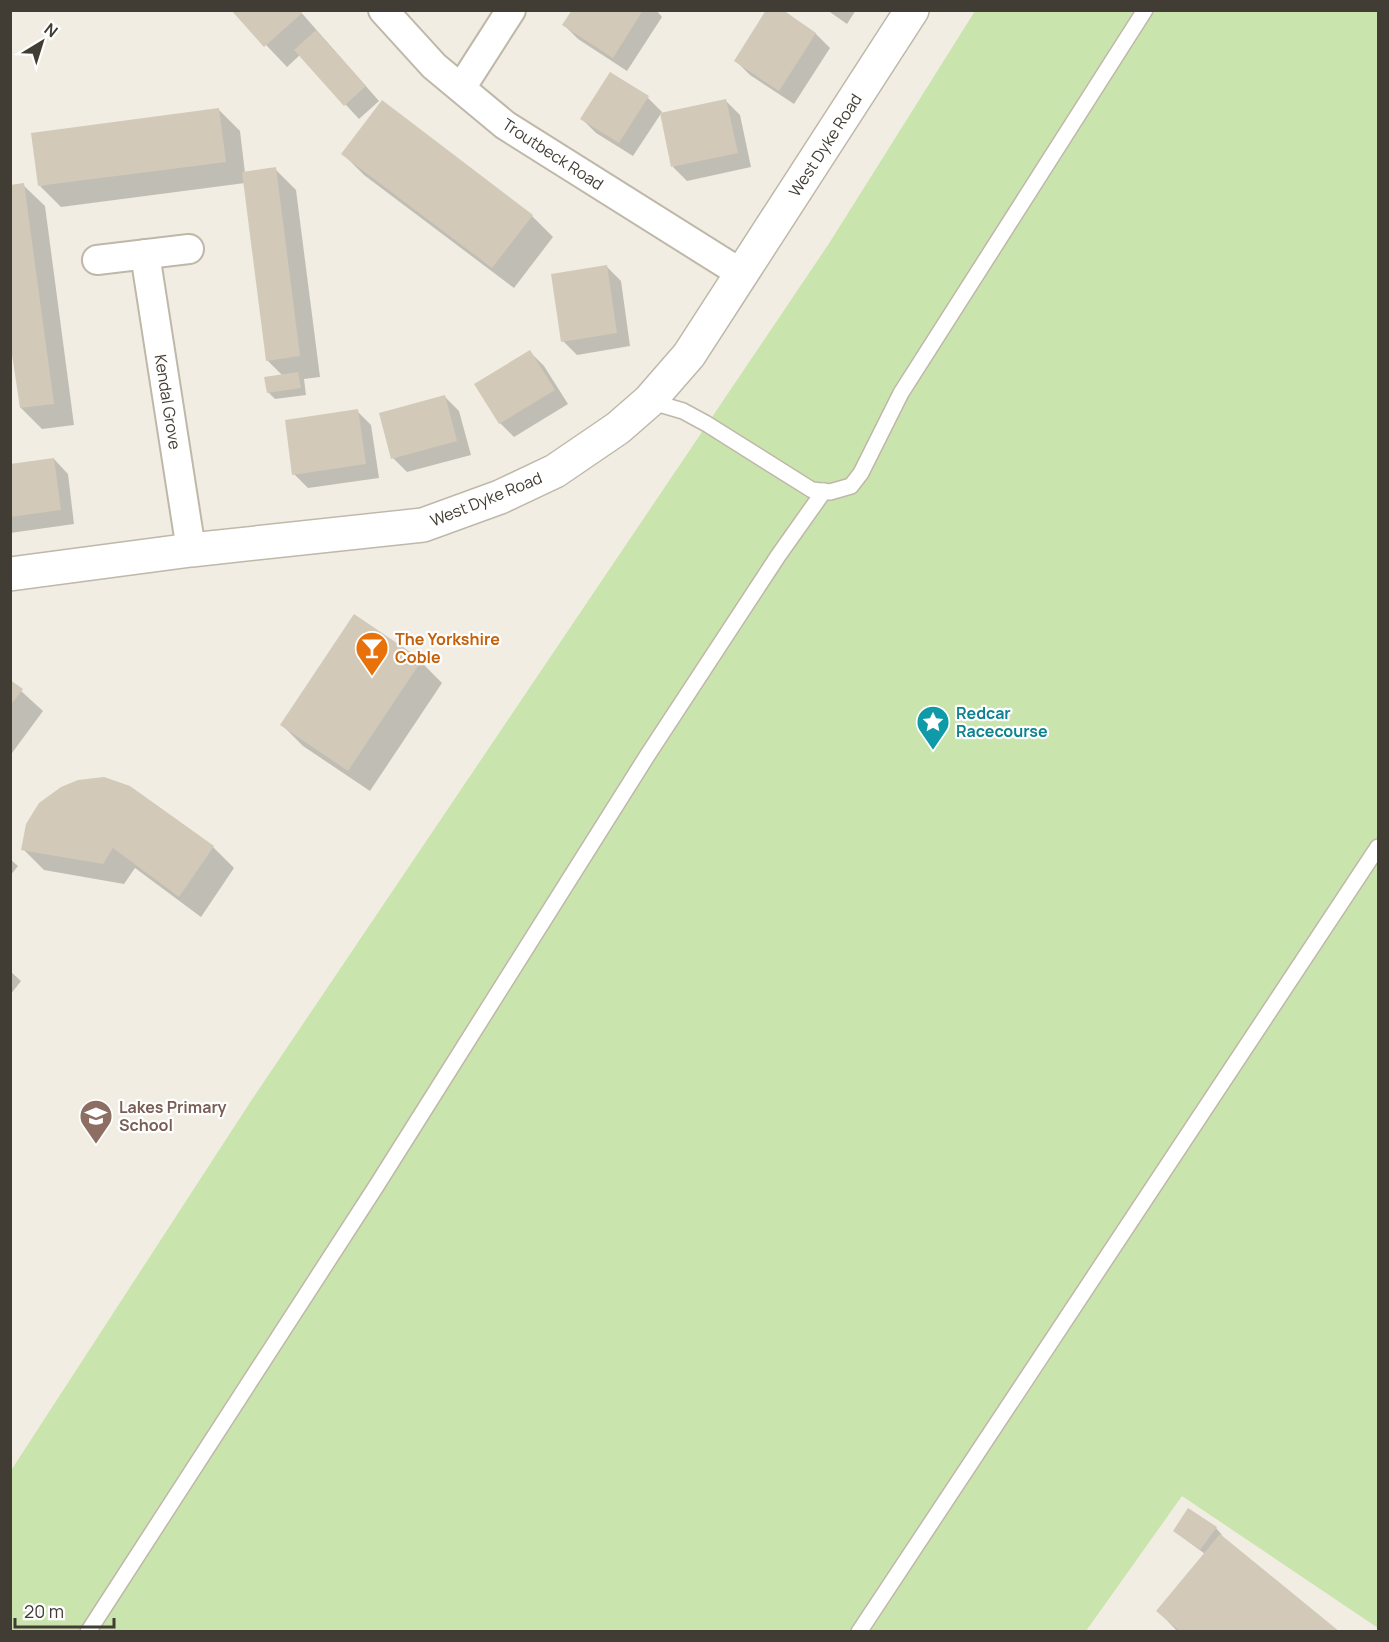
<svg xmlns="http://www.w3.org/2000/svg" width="1389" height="1642" font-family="Manrope,sans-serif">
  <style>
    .green { fill: #cae4ad }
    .shadow { fill: #0003 }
    .building { fill: #d2c9b9 }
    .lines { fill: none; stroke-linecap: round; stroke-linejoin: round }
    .service-casing { stroke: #bfb8a9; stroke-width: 18 }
    .minor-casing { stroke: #bfb8a9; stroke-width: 32 }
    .tertiary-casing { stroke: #bfb8a9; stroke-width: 36 }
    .service { stroke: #fff; stroke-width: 15 }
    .minor { stroke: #fff; stroke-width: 28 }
    .tertiary { stroke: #fff; stroke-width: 33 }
    .labels { text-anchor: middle; stroke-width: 4.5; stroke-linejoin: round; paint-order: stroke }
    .street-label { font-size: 16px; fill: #423d34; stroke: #fff }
    .food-label { font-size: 16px; font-weight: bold; fill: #c56008; stroke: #fff; text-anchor: start }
    .culture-label { font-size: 16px; font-weight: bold; fill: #0d838f; stroke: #fff; text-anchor: start }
    .education-label { font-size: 16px; font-weight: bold; fill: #785e54; stroke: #fff; text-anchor: start }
  </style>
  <rect width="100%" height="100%" fill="#f1ede3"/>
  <path class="green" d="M 975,11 L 1378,11 L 1378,1628 L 1182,1496 L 1086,1631 L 11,1631 L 10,1472 L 249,1104 L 828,245 Z"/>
  <g class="shadow">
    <path d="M 233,10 L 299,10 L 379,101 L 359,119 L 300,55 L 287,67 Z"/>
    <path d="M 573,10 L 656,10 L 662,17 L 627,71 L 578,39 L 564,25 Z"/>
    <path d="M 780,10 L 816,34 L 830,48 L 794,104 L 750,75 L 736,61 Z"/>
    <path d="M 827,10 L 856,10 L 847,24 Z"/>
    <path d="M 648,98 L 662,112 L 633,156 L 596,133 L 582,119 Z"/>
    <path d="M 726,101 L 740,115 L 751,167 L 687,181 L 673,167 Z"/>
    <path d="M 219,110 L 240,131 L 245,173 L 275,169 L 296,190 L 320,377 L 304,379 L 306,395 L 275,399 L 268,392 L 283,376 L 267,360 L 245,183 L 61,207 L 40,186 Z"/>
    <path d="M 343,154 L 532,216 L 553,237 L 514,288 L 364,175 Z"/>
    <path d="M 23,185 L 45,206 L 74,425 L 42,429 L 21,408 Z"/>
    <path d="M 607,267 L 621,281 L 630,346 L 577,355 L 563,341 Z"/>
    <path d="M 530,352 L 544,366 L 568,404 L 514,437 L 500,423 Z"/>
    <path d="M 445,397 L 459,411 L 471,455 L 407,472 L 393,458 Z"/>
    <path d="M 357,411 L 371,425 L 379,478 L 308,488 L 294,474 Z"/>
    <path d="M 54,459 L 68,474 L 74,524 L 10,533 L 10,466 Z"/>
    <path d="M 354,616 L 421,662 L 442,683 L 370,791 L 303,746 L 282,725 Z"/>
    <path d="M 10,681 L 43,711 L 12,753 L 10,752 Z"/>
    <path d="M 104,779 L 213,847 L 234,868 L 201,917 L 135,868 L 124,884 L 44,870 L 23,849 Z"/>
    <path d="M 10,859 L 18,866 L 10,876 Z"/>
    <path d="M 10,971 L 21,981 L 10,995 Z"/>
    <path d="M 1216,1528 L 1222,1535 L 1221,1537 L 1337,1632 L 1178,1632 L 1158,1611 L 1205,1554 L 1174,1531 Z"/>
  </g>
  <g class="building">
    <path d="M 231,10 L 299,10 L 302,13 L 264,47 Z"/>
    <path d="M 572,10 L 643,10 L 613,58 L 562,25 Z"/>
    <path d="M 766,10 L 783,10 L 816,33 L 779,91 L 734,61 Z"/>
    <path d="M 316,30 L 366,86 L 344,106 L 294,50 Z"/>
    <path d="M 610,72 L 649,96 L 619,143 L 580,119 Z"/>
    <path d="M 726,99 L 738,153 L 671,167 L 660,113 Z"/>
    <path d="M 382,100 L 533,215 L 492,268 L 341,154 Z"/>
    <path d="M 219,108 L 226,162 L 38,186 L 31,133 Z"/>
    <path d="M 276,167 L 300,356 L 266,361 L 242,172 Z"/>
    <path d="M 24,183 L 54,404 L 20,408 L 10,341 L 10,185 Z"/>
    <path d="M 607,265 L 617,333 L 561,342 L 551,274 Z"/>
    <path d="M 530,350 L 555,390 L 499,424 L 474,384 Z"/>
    <path d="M 298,372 L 301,388 L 267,393 L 264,377 Z"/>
    <path d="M 445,395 L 457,441 L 391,459 L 379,413 Z"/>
    <path d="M 358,409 L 366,464 L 292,475 L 285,420 Z"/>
    <path d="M 54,458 L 61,510 L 10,517 L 10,464 Z"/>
    <path d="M 354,614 L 422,660 L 348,771 L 280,725 Z"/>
    <path d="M 10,680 L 23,689 L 10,706 Z"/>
    <path d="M 104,777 L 130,786 L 214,846 L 179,897 L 113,848 L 103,864 L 21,850 L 26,824 L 39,803 L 61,787 L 78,780 Z"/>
    <path d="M 1188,1508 L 1217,1527 L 1200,1550 L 1173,1531 Z"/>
    <path d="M 1220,1534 L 1340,1632 L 1181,1632 L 1156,1611 Z"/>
  </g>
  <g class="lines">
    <g class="service-casing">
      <g id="service">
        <path d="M 649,401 L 683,411 L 707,424 L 812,490 L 830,492 L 851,486 L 861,473 L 901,393 L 1145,10"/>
        <path d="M 88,1632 L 377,1185 L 647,756 L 778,556 L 824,491"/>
        <path d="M 859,1632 L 1378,847"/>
      </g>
    </g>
    <g class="minor-casing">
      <g id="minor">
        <path d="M 383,10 L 434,66 L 505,125 L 742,274"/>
        <path d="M 461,88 L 511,10"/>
        <path d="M 145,254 L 191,550"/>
        <path d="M 97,260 L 189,249"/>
      </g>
    </g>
    <g class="tertiary-casing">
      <path id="tertiary" d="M 10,574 L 191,550 L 423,525 L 500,497 L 555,471 L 618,428 L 649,401 L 689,355 L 912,10"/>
    </g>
    <use href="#service" class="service"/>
    <use href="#minor" class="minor"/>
    <use href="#tertiary" class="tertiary"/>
  </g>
  <defs>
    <g id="bar-pin" transform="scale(1.725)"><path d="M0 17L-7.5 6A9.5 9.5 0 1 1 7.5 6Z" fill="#e8710a" stroke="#fff"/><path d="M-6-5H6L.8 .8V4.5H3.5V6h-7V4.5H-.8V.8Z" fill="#fff"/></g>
    <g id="sight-pin" transform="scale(1.725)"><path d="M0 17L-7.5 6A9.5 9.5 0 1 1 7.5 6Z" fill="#0f9aa8" stroke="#fff"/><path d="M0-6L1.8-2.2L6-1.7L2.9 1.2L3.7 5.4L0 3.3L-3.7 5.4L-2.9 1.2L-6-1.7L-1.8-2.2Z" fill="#fff"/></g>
    <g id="school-pin" transform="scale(1.725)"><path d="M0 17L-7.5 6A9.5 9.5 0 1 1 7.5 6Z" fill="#8d6e63" stroke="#fff"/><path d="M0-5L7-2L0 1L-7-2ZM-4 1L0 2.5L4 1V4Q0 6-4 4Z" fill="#fff"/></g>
  </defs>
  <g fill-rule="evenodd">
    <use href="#bar-pin" x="372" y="648"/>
    <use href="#sight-pin" x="933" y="722"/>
    <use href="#school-pin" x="96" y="1116"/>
  </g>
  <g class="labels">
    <g class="street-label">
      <text transform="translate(825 145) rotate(-57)" y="6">West Dyke Road</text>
      <text transform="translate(553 154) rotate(33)" y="6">Troutbeck Road</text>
      <text transform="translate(168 402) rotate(81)" y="6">Kendal Grove</text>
      <text transform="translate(486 499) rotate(-22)" y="6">West Dyke Road</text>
    </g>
    <g class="food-label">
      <text x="395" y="645">The Yorkshire<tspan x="395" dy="18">Coble</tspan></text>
    </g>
    <g class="culture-label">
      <text x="956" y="719">Redcar<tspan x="956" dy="18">Racecourse</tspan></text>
    </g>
    <g class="education-label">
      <text x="119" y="1113">Lakes Primary<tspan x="119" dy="18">School</tspan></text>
    </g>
  </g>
  <rect width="1389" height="1642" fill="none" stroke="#423d34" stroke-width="24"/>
  <g transform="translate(42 42) rotate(38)" stroke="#ffffff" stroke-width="4.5" paint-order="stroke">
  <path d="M0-4.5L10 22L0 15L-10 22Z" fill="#423d34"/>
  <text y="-9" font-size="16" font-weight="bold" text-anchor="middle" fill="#423d34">N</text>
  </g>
  <path d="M15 1618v9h99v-9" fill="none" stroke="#423d34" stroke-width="3"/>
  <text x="24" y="1618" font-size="18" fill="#423d34" stroke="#ffffff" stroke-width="4.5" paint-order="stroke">20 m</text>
</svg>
